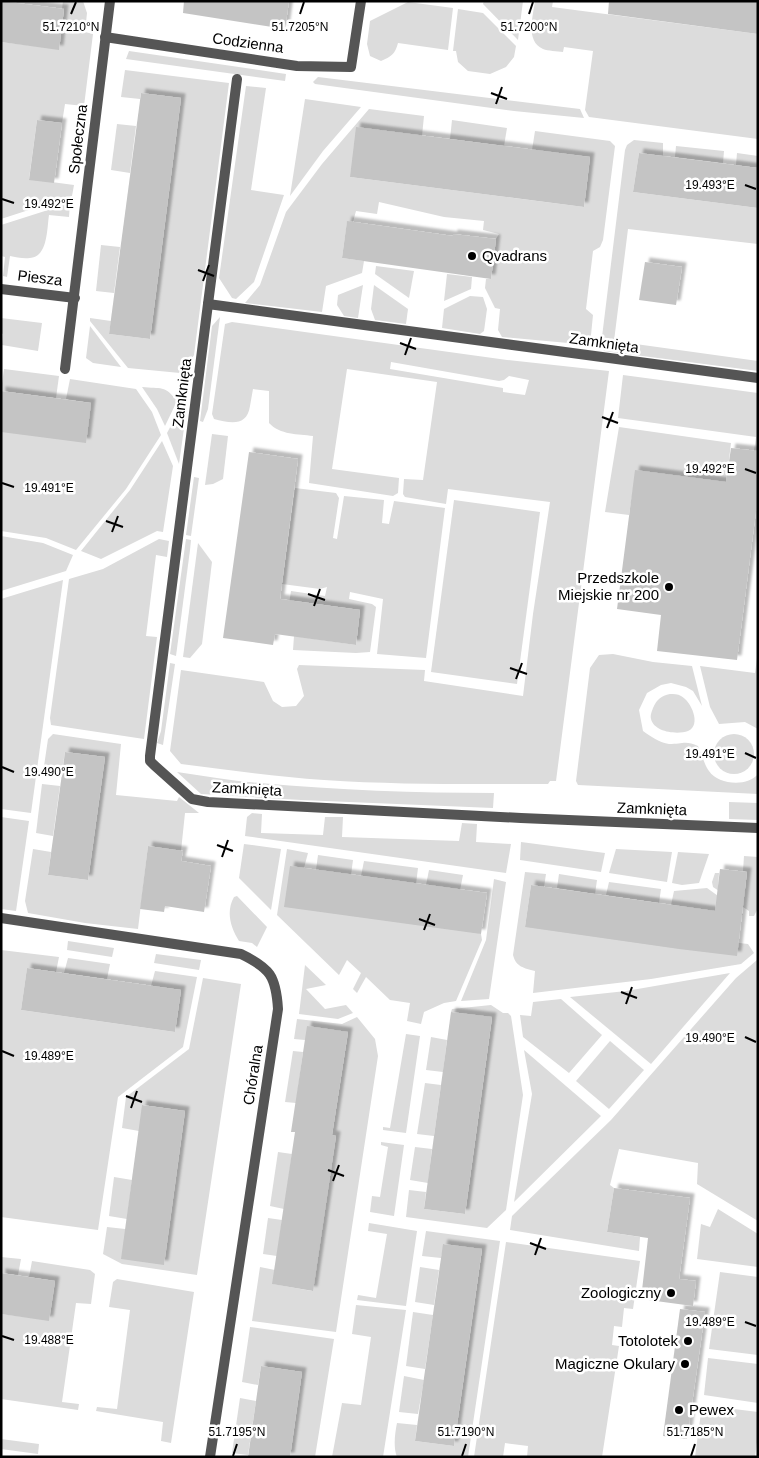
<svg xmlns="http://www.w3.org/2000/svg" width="759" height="1458" font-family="Arial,sans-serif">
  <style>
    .green { fill: #dcdcdc; fill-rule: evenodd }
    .building { fill: #c4c4c4; filter: url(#shadow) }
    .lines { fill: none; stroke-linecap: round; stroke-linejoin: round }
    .pedestrian { stroke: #555; stroke-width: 10 }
    .minor { stroke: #555; stroke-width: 10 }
    .ticks { fill: none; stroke: #000; stroke-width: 2 }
    .poi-dot { fill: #000; stroke: #fff; stroke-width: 2 }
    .labels { text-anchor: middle; stroke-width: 5; stroke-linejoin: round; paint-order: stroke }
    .street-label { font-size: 15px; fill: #000; stroke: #fff }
    .poi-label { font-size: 15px; fill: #000; stroke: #fff; text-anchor: end }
    .ticks-label { font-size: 12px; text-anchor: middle; fill: #000; stroke: #fff; stroke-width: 5; stroke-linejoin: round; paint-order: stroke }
  </style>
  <defs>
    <filter id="shadow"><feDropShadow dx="4.5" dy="-4.5" stdDeviation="1" flood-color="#0004"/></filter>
  </defs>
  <rect width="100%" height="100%" fill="#fff"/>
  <g class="green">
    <path d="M 63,1 L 83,1 L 87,13 L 85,32 L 93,34 L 84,106 L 65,104 L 62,123 L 37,120 L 29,179 L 74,185 L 72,196 L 1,219 L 1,42 L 59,49 L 64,10 L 62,9 Z"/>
    <path d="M 484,1 L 523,1 L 518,40 L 483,4 Z"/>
    <path d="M 535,1 L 553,1 L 552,7 L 758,34 L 758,139 L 589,117 L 585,110 L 593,51 L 564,47 L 563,52 C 557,51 548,51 543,49 C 525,41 533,16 535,1 Z"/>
    <path d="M 408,2 L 453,8 L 448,50 L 398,43 C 395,54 392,56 381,61 L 370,56 L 367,44 L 370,21 Z"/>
    <path d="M 458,9 L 483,13 L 516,46 L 514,57 L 506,67 L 490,74 L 468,71 L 458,62 L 456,51 L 453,51 Z"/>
    <path d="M 129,51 L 286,74 L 285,81 L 126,59 Z"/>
    <path d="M 125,70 L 229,83 L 194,355 L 185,370 L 180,373 L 128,368 L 90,321 L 90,318 L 111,321 L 109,334 L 150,339 L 181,98 L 141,93 L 140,99 L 121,97 Z"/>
    <path d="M 318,77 L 580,109 L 584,118 L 514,111 L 315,84 L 313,82 Z"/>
    <path d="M 246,86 L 266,88 L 251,190 L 284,195 L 254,282 L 236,299 L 232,298 L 219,278 Z"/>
    <path d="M 305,99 L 361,107 L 323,151 L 290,196 Z"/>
    <path d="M 369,109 L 424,116 L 422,136 L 350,177 L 584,207 L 590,157 L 532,150 L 535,131 L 610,141 L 615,146 L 603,240 L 600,247 L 593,251 L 586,309 L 593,315 L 590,345 L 502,337 L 498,330 L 500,309 L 495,308 L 485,288 L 486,279 L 491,279 L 496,239 L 499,234 L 483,230 L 484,221 L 444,217 L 379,202 L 377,214 L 356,211 L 353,222 L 347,222 L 342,258 L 364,261 L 362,273 L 326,286 L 322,312 L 245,303 L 260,285 L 286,212 L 322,164 Z"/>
    <path d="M 452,120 L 507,128 L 504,146 L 450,139 Z"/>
    <path d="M 117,124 L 136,126 L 130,173 L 111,170 Z"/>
    <path d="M 634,140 L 663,143 L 663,156 L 639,153 L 633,192 L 758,208 L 758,244 L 628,229 L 614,341 L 758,361 L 758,371 L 604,351 L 601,345 L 625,150 L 627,145 Z"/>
    <path d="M 676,146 L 724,151 L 723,163 L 675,157 Z"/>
    <path d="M 737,153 L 758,156 L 758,168 L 736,165 Z"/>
    <path d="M 70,203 L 69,217 L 49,215 C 47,228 48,257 30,258 C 23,259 16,257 10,256 L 7,277 L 3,276 L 5,257 L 1,256 L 1,225 Z"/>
    <path d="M 101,245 L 120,247 L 114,293 L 96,291 Z"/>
    <path d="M 376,266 L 414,271 L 409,298 L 375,274 Z"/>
    <path d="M 447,274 L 472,277 L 471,289 L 444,301 Z"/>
    <path d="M 363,285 L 358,318 L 344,316 L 337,305 L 338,295 Z"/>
    <path d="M 374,285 L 408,309 L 406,324 L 375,320 L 371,309 Z"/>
    <path d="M 470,296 L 483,297 L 487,309 L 484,331 L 480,334 L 442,328 L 444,309 Z"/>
    <path d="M 220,317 L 208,409 L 203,422 L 200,421 L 212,326 Z"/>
    <path d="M 1,318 L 42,323 L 38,351 L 2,345 L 3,334 L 1,333 Z"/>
    <path d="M 232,322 L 507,360 L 609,371 L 556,781 L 550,781 L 548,784 C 474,784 399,785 324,780 C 276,777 228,770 181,764 L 170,751 L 181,670 L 264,682 L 273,701 L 282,707 L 296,706 L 304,696 L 297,669 L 299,665 L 425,670 L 424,681 L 523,696 L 533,614 L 550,502 L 448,489 L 446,504 L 405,497 L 403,494 L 404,479 L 423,480 L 437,382 L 347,369 L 332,469 L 399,478 L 398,493 L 393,496 L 309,483 L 313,436 C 298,434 280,435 269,423 L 269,391 L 253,389 C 252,395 251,400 250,406 C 247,427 230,423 214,419 L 212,414 L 225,324 ZM 391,362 L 499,381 L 504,380 L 509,376 L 529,380 L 525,395 L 503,392 L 503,388 L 390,369 Z"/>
    <path d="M 90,326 L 121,367 L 93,363 L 86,358 Z"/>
    <path d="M 4,369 L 59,376 L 56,398 L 1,391 Z"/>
    <path d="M 623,375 L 758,393 L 758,451 L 754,451 L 756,437 L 618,418 Z"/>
    <path d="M 70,379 L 136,389 L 152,412 L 161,435 L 126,489 L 76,550 L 46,538 L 1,531 L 1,432 L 91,403 L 66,399 Z"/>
    <path d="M 142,387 C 161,389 165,385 177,401 L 165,426 L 157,409 Z"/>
    <path d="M 181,407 L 186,414 L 179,464 L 167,433 Z"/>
    <path d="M 619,427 L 731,443 L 725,493 L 636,471 L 629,515 L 605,512 Z"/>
    <path d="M 212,434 L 228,436 L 223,479 L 213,484 L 205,485 Z"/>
    <path d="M 162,441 L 173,466 L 163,532 L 157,531 L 101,559 L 81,551 L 130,490 Z"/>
    <path d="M 194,477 L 199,478 L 191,536 L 186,535 Z"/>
    <path d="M 295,488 L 336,493 L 339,498 L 333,538 L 337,539 L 344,496 L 384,500 L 382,523 L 389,524 L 394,501 L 445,508 L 426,658 L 377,654 L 383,599 L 350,592 L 349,599 L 372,604 L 376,607 L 370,652 L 356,653 L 293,650 L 294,636 L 356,645 L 360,610 L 295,601 L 289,604 L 291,591 L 325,596 L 327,587 L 320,589 L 282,584 Z"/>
    <path d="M 454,500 L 540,512 L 517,684 L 431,672 Z"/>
    <path d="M 1,536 L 43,543 L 73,555 L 66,571 L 1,591 Z"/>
    <path d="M 159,539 L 169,541 L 167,557 L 156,555 L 146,636 L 157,637 L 144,739 L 51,725 L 50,718 L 69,579 L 103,569 Z"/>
    <path d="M 186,539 L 191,540 L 190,550 L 176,656 L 170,654 Z"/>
    <path d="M 198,543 L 212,562 L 202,644 L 190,658 L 183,657 Z"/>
    <path d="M 63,580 L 31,813 L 1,809 L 1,599 Z"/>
    <path d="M 758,651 L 758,729 L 745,722 L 719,724 L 710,707 L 700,666 L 755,673 Z"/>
    <path d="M 613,654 L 653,662 L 692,666 L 702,706 L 693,691 L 686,687 L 671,683 L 661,685 L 647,693 L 639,710 L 643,731 C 650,736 660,743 669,744 C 682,744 686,740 698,746 C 701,753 705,766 709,771 C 718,785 748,787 758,774 L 758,794 L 578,785 L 576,781 L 590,668 L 599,655 Z"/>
    <path d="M 170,663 L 175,664 L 163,745 L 157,743 L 161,731 Z"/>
    <path d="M 670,694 C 673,694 678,694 681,696 C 691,701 702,725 688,731 C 677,735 654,732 651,719 C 650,715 652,711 653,708 C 657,699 661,696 670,694 Z"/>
    <circle cx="734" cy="754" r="20"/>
    <path d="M 53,734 L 121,744 L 116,795 L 177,801 L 179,797 L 199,813 L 185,813 L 181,851 L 148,846 L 138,929 L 85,923 L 28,913 L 25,901 L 33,849 L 51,852 L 48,875 L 88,880 L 105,757 L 65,752 L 61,776 L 43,773 L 48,739 Z"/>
    <path d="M 177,772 C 205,776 233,781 260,783 C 338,790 416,793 494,793 L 493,808 L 301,800 L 201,794 Z"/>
    <path d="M 42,784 L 60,786 L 53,836 L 36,833 Z"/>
    <path d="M 729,802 L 758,803 L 758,820 L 729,819 Z"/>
    <path d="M 252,813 L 262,814 L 261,833 L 323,835 L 325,817 L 343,817 L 342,837 L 459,841 L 462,823 L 477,824 L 476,842 L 511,844 L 506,873 L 245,836 L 247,817 Z"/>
    <path d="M 1,817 L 29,821 L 16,911 L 1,909 Z"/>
    <path d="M 521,842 L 605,853 L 601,872 L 520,860 Z"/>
    <path d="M 244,844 L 281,849 L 271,910 L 239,878 Z"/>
    <path d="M 287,849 L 308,853 L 304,868 L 481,934 L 482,940 L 456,1001 L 444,1003 L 424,1012 L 421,1024 L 407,1021 L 410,1003 L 390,1000 L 366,977 L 357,993 L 353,989 L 361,973 L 347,960 L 339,975 L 277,915 Z"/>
    <path d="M 616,849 L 672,852 L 667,882 L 609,873 Z"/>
    <path d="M 678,852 L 709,854 L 699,883 L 682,885 L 672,883 Z"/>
    <path d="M 318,855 L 353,860 L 351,875 L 316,870 Z"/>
    <path d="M 744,856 L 758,857 L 758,908 L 754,916 L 749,916 L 749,911 L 713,887 L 712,882 L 715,873 L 719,873 L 718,887 L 745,890 L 747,872 L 743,871 Z"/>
    <path d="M 364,861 L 418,868 L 416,884 L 361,876 Z"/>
    <path d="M 429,870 L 463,875 L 460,890 L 426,885 Z"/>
    <path d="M 525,872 L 546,874 L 544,887 L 531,885 L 525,927 L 685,907 L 671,905 L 674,891 L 707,888 L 743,914 L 742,915 L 692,909 L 739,943 L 748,944 L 754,953 L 741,964 L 651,979 L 533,993 L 535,971 C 524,968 516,967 513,955 Z"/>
    <path d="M 559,874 L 597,880 L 595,894 L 557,888 Z"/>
    <path d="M 494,879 L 506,882 L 489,999 L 461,1001 L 486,940 Z"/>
    <path d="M 609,882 L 661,889 L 659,903 L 606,895 Z"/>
    <path d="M 237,896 L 267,927 L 257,947 L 252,943 L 239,941 C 230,927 226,911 234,897 Z"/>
    <path d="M 68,941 L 114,948 L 112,957 L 67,950 Z"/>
    <path d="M 1,950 L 59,957 L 56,972 L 27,968 L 21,1010 L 175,1032 L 181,990 L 151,986 L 155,971 L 197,977 L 183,1047 L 118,1097 L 98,1230 L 1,1217 Z"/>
    <path d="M 156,954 L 201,960 L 199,970 L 154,963 Z"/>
    <path d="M 68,958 L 110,964 L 107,979 L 64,973 Z"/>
    <path d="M 757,960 L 758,1221 L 697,1184 L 698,1163 L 619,1149 L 610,1185 L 614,1188 L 607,1232 L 640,1237 L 639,1251 L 510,1230 L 512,1216 L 611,1120 L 736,978 Z"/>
    <path d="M 305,965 L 326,985 L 306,989 L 325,1009 L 346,1005 L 353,1013 L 338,1019 L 299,1014 Z"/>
    <path d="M 730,973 L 651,1064 L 570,997 L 626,991 Z"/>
    <path d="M 203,978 L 241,984 L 197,1275 L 122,1264 L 103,1254 L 107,1227 L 125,1229 L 164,1264 L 185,1111 L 143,1105 L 139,1131 L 122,1128 L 126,1097 L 189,1049 Z"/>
    <path d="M 561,999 L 602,1035 L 569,1073 L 523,1037 L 520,1015 L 531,1016 L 533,1002 Z"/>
    <path d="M 491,1005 L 503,1013 L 508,1013 L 511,1016 L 523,1095 L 506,1210 L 487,1228 L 406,1217 L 409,1190 L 426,1192 L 424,1209 L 465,1214 L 492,1018 L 451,1012 L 452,1009 Z"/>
    <path d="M 357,1017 L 375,1039 L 378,1056 L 336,1332 L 252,1321 L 260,1267 L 275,1270 L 273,1284 L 312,1291 L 336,1136 L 332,1135 L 348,1032 L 305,1040 L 294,1039 L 297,1019 L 342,1024 Z"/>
    <path d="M 406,1034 L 420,1036 L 406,1133 L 383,1130 L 383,1127 L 390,1128 Z"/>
    <path d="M 431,1037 L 447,1040 L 443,1072 L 426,1070 Z"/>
    <path d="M 610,1041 L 644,1070 L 609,1109 L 576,1081 Z"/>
    <path d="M 524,1050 L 601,1116 L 514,1202 L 532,1094 Z"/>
    <path d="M 293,1051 L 303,1052 L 296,1103 L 285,1102 Z"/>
    <path d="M 425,1083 L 441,1085 L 434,1136 L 417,1134 Z"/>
    <path d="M 381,1142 L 404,1145 L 394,1216 L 370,1212 L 372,1196 L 380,1197 L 388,1147 L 381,1145 Z"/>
    <path d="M 415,1147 L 432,1149 L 428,1183 L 410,1180 Z"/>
    <path d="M 278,1152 L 292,1154 L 284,1209 L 270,1206 Z"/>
    <path d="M 114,1177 L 132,1180 L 127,1219 L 109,1216 Z"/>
    <path d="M 718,1209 L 758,1234 L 758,1267 L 697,1259 L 701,1224 L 710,1227 Z"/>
    <path d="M 268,1218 L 282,1220 L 277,1256 L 263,1254 Z"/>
    <path d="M 369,1223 L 417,1231 L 406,1306 L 357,1300 L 358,1295 L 376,1298 L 387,1234 L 368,1231 Z"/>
    <path d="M 426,1231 L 500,1241 L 468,1457 L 397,1457 C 393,1447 395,1433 397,1423 L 417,1425 L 415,1441 L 454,1446 L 482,1250 L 444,1244 L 441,1258 L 422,1256 Z"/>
    <path d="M 506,1242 L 640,1261 L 633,1309 L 624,1308 L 622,1327 L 614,1326 L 612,1345 L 619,1346 L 602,1457 L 527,1457 L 528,1446 L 505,1443 L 503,1457 L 474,1457 Z"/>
    <path d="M 1,1257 L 21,1259 L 18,1275 L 1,1273 Z"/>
    <path d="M 32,1261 L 90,1270 L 95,1274 L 91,1304 L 76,1303 L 62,1402 L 79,1404 L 78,1410 L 1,1399 L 1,1314 L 49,1320 L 55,1281 L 29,1277 Z"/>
    <path d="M 420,1267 L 439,1270 L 434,1305 L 415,1302 Z"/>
    <path d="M 720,1272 L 758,1277 L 758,1355 L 709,1349 Z"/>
    <path d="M 117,1279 L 194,1292 L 171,1443 L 161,1441 L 163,1422 L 96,1411 L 97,1407 L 117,1409 L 130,1310 L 109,1307 L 113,1282 Z"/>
    <path d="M 356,1305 L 406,1310 L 383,1457 L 332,1457 L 342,1403 L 361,1405 L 371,1337 L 352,1334 Z"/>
    <path d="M 413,1312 L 433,1315 L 425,1369 L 406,1366 Z"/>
    <path d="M 250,1327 L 334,1339 L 315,1457 L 290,1457 L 302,1372 L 261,1366 L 258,1385 L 242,1382 Z"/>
    <path d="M 708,1358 L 758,1364 L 758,1403 L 704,1395 Z"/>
    <path d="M 404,1376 L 424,1380 L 418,1414 L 399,1412 Z"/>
    <path d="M 240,1398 L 256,1401 L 248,1455 L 232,1453 Z"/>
    <path d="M 702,1405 L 758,1412 L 758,1435 L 755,1457 L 695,1457 Z"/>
    <path d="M 1,1439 L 39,1444 L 38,1454 L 1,1449 Z"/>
  </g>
  <g class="building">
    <path d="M 1,1 L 64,9 L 59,50 L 1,42 Z"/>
    <path d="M 184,1 L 289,1 L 285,29 L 183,13 Z"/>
    <path d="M 609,1 L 758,1 L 758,34 L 608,14 Z"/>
    <path d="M 141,93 L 181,98 L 150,339 L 109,334 Z"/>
    <path d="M 37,120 L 62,123 L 54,183 L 29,180 Z"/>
    <path d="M 356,127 L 590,157 L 584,207 L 350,177 Z"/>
    <path d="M 639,153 L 758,168 L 758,208 L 633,192 Z"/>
    <path d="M 347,221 L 453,236 L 453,234 L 496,239 L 491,279 L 342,258 Z"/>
    <path d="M 645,262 L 682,267 L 676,305 L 639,300 Z"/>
    <path d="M 1,391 L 91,403 L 86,443 L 1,432 Z"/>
    <path d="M 731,448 L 758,451 L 758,511 L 756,511 L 737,660 L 657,651 L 661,615 L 617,609 L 635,470 L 726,482 Z"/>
    <path d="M 249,452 L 298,459 L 280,599 L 360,610 L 356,645 L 275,634 L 273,645 L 223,638 Z"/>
    <path d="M 65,752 L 105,757 L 88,880 L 48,875 Z"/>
    <path d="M 148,846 L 183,851 L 181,861 L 211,866 L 204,912 L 165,906 L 164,912 L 140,909 Z"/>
    <path d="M 290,866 L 487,893 L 481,934 L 284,907 Z"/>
    <path d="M 720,869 L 747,872 L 737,956 L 679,949 L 525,927 L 531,885 L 715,911 Z"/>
    <path d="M 27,968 L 181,990 L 175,1032 L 21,1010 Z"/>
    <path d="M 451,1012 L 492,1017 L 465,1214 L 424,1209 Z"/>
    <path d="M 307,1026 L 348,1032 L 332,1135 L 336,1136 L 313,1291 L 272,1284 L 295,1132 L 291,1132 Z"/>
    <path d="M 142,1105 L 185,1111 L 164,1265 L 121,1259 Z"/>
    <path d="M 614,1188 L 690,1198 L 679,1279 L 696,1281 L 693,1306 L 641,1299 L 648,1238 L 607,1232 Z"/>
    <path d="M 443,1244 L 482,1249 L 454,1446 L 415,1441 Z"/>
    <path d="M 1,1273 L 55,1281 L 49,1321 L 1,1314 Z"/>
    <path d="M 680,1309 L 705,1312 L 687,1439 L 663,1436 Z"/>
    <path d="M 261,1366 L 302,1372 L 290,1457 L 248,1457 Z"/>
  </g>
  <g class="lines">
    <path class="pedestrian" d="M 208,304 L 237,79"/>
    <g class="minor">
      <path d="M 105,37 L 297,66 L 351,67 L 361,1"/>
      <path d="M 1,289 L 75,298"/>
      <path d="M 65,369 L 110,1"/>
      <path d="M 758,378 L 208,304 L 150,756 L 150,761 L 154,765 L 192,799 L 208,802 L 521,818 L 758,828"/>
      <path d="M 1,918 L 241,954 C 270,968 276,976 278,1009 L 210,1457"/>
    </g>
  </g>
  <path class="ticks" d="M 71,14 L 76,2M 300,14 L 304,2M 529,14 L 533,2M 491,93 L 507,99M 496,104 L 502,87M 745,185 L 756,189M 2,199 L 14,203M 198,270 L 214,276M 203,281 L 209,265M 400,343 L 416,349M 405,355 L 411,338M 602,417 L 618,423M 607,428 L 613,412M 745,469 L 756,473M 2,483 L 14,487M 106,521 L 123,527M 112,532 L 118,516M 308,594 L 325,600M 314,606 L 320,589M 510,668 L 527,674M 516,679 L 522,663M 745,753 L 756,758M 2,767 L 14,772M 217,845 L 233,851M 222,857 L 228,840M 419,919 L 435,925M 424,930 L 430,914M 621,992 L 637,998M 626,1004 L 632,987M 745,1037 L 756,1042M 2,1051 L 14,1056M 126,1096 L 142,1102M 131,1108 L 137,1091M 328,1170 L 344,1176M 333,1181 L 339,1165M 530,1243 L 546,1249M 535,1255 L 541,1238M 745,1322 L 756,1326M 2,1336 L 14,1340M 233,1456 L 237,1444M 462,1456 L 466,1444M 691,1456 L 695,1444"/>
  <g class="poi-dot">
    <circle cx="472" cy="256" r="5"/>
    <circle cx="669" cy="587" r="5"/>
    <circle cx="671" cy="1293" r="5"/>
    <circle cx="688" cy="1341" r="5"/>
    <circle cx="685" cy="1364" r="5"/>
    <circle cx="679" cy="1410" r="5"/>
  </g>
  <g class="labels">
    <g class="street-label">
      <text transform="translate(248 43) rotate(8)" y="5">Codzienna</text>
      <text transform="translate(78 139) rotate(-83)" y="5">Społeczna</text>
      <text transform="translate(40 278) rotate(7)" y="5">Piesza</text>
      <text transform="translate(604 343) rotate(8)" y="5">Zamknięta</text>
      <text transform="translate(182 393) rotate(-83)" y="5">Zamknięta</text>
      <text transform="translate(247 789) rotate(3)" y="5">Zamknięta</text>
      <text transform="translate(652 809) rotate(2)" y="5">Zamknięta</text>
      <text transform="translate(253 1075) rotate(-81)" y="5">Chóralna</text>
    </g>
    <g class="poi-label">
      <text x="482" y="261" text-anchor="start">Qvadrans</text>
      <text x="659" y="583">Przedszkole<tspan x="659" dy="17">Miejskie nr 200</tspan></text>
      <text x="661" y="1298">Zoologiczny</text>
      <text x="678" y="1346">Totolotek</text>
      <text x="675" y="1369">Magiczne Okulary</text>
      <text x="689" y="1415" text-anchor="start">Pewex</text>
    </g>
  </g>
  <g class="ticks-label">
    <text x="71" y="31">51.7210°N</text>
    <text x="300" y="31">51.7205°N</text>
    <text x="529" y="31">51.7200°N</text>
    <text x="710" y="189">19.493°E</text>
    <text x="49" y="208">19.492°E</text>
    <text x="710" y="473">19.492°E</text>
    <text x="49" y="492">19.491°E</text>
    <text x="710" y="758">19.491°E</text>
    <text x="49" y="776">19.490°E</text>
    <text x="710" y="1042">19.490°E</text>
    <text x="49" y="1060">19.489°E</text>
    <text x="710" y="1326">19.489°E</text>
    <text x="49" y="1344">19.488°E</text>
    <text x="237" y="1436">51.7195°N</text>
    <text x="466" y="1436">51.7190°N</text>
    <text x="695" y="1436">51.7185°N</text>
  </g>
  <rect width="759" height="1458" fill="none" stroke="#000000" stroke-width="5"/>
</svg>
